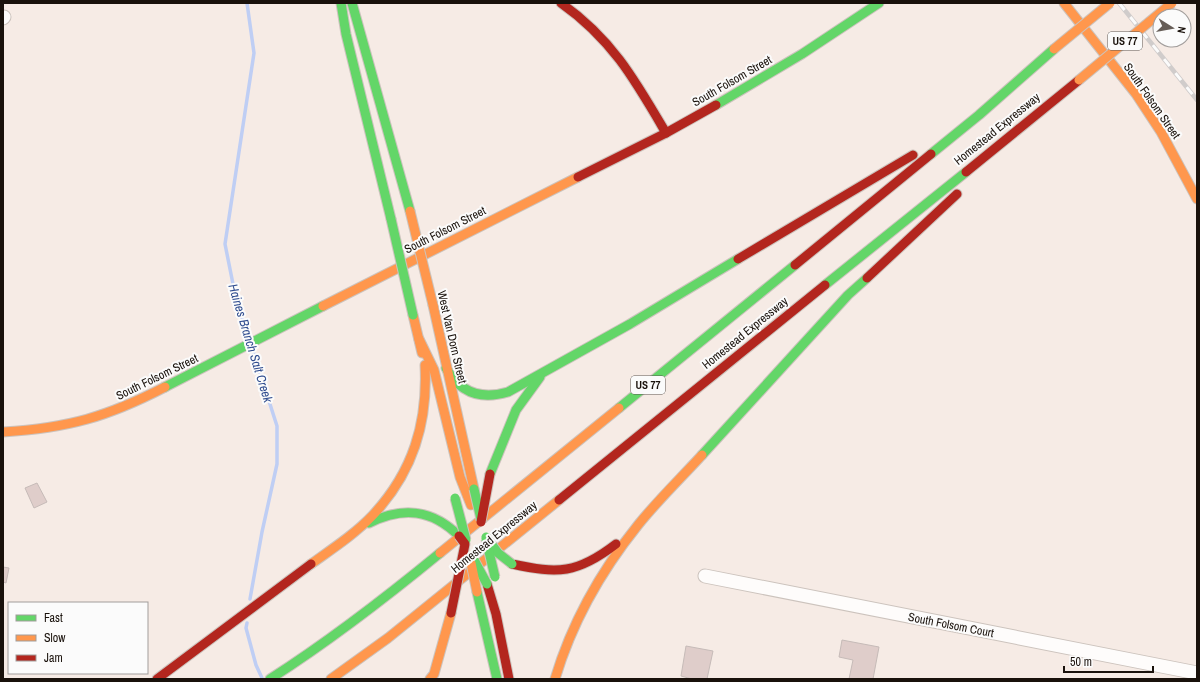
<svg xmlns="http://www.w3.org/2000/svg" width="1200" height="682" font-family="'Archivo Narrow',sans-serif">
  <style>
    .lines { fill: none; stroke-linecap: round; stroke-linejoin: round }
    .stream { stroke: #bfcef4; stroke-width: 3.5 }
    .building { fill: #dfcdca; stroke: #c6bbb8 }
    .street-casing { stroke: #ccc3bd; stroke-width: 15 }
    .fast-casing { stroke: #ccc3bd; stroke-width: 11 }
    .slow-casing { stroke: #ccc3bd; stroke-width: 11 }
    .jam-casing { stroke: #ccc3bd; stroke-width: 11 }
    .street { stroke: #fefcfb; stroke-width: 13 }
    .fast { stroke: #63d668; stroke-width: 9 }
    .slow { stroke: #ff974d; stroke-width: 9 }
    .jam { stroke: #b3261e; stroke-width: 9 }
    .rail-casing { stroke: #d0cccb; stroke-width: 4.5 }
    .rail { stroke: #fbfbfb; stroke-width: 3; stroke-dasharray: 9; stroke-linecap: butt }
    .fast-bridge-casing { stroke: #ccc3bd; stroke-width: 11; stroke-linecap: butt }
    .slow-bridge-casing { stroke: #ccc3bd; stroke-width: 11; stroke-linecap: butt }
    .jam-bridge-casing { stroke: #ccc3bd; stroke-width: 11; stroke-linecap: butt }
    .fast-bridge { stroke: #63d668; stroke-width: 9 }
    .slow-bridge { stroke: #ff974d; stroke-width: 9 }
    .jam-bridge { stroke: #b3261e; stroke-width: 9 }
    .labels { text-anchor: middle; stroke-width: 4; stroke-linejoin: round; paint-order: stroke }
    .shield { fill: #fbfbfb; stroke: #5d5753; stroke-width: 1 }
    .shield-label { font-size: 11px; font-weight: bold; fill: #19110b }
    .street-label { font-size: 12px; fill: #19110b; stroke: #fbfbfb }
    .water-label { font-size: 13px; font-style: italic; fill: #304d8f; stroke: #fbfbfb }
  </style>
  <rect width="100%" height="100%" fill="#f6ebe5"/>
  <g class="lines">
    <g class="stream">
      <path d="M 247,3 L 254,53 L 225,244 L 237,304 L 249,338"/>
      <path d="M 250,599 L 262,532 L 277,464 L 277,426 L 252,348"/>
      <path d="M 247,623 L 246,628 L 256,665 L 262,678"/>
    </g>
  </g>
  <g class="building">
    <path d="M 37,483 L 47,502 L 34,508 L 25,488 Z"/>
    <path d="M 3,567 L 9,568 L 6,583 L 3,582 Z"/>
    <path d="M 842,640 L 879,647 L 873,679 L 849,679 L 853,660 L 839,657 Z"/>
    <path d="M 686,646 L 713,651 L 707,679 L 692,679 L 681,676 Z"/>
  </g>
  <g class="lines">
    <g class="street-casing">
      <g id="street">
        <path d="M 3,18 L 4,17"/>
        <path d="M 705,576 L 1197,673"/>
      </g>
    </g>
    <g class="fast-casing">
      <g id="fast">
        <path d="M 341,3 L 346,34 L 391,219"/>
        <path d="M 352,3 L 410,211"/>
        <path d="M 716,105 L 802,54 L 879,3"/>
        <path d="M 931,154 L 979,115 L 1054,49"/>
        <path d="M 825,285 L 966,172"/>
        <path d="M 446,368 C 460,393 481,400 508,392 L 630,324 L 738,259"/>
        <path d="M 165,387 L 323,306"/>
        <path d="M 619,408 L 795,265"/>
        <path d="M 702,455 L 848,295 L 867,278"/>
        <path d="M 490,474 L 516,410 L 540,377"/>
        <path d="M 369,523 C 403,506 432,509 459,536"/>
        <path d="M 477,592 L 497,679"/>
        <path d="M 270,679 C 331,640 384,599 440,553"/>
      </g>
    </g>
    <g class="slow-casing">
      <g id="slow">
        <path d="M 1064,3 L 1136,94 L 1161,132 L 1197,199"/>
        <path d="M 433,305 L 474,489"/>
        <path d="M 323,306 L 578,177"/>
        <path d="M 413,315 L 422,353"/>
        <path d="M 419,339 L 434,370 L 460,477 L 471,505"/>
        <path d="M 3,432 C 68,428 107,417 165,387"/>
        <path d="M 440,553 L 619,408"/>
        <path d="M 311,564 C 332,549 355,534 373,515 C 413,472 428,423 425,365"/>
        <path d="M 331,679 L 388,638 L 559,500"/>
        <path d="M 430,679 L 434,674 L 451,613"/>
        <path d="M 555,679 C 572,622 601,571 638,525 C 658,500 681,478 702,455"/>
      </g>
    </g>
    <g class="jam-casing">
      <g id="jam">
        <path d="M 561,3 C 612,39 635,80 666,133"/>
        <path d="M 966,172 L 1079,80"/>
        <path d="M 578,177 L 666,133 L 716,105"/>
        <path d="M 738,259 L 913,155"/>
        <path d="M 795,265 L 931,154"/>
        <path d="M 867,278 L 957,194"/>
        <path d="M 559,500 L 825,285"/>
        <path d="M 512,564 C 558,574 577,574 616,544"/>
        <path d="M 487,584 L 496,614 L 509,679"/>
        <path d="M 157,679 L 311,564"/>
      </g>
    </g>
    <use href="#street" class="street"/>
    <use href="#fast" class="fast"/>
    <use href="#slow" class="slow"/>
    <use href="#jam" class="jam"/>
    <g class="rail-casing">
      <path id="rail" d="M 1119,3 L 1197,100"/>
    </g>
    <use href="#rail" class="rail"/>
    <g class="fast-bridge-casing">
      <g id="fast-bridge">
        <path d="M 391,219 L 413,315"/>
        <path d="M 474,489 L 481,519"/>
        <path d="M 455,498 L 466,540"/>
        <path d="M 486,537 L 498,553 L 512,564"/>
        <path d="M 486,539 L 495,577"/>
        <path d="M 474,560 L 487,584"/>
      </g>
    </g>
    <g class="slow-bridge-casing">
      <g id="slow-bridge">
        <path d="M 1054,49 L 1110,3"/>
        <path d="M 1079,80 L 1172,3"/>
        <path d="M 410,211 L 433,305"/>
        <path d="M 471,563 L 477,592"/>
      </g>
    </g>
    <g class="jam-bridge-casing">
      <g id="jam-bridge">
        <path d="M 481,522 L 490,474"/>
        <path d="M 451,613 L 465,544 L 459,536"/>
      </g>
    </g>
    <use href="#fast-bridge" class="fast-bridge"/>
    <use href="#slow-bridge" class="slow-bridge"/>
    <use href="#jam-bridge" class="jam-bridge"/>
  </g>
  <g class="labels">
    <g class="shield">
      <rect x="1108" y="32" width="34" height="18" rx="3"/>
      <rect x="631" y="376" width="34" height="18" rx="3"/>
    </g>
    <g class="shield-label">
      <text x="1125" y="45">US 77</text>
      <text x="648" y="389">US 77</text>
    </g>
    <g class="street-label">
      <text transform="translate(732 81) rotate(-30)" y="4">South Folsom Street</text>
      <text transform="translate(1152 101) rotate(55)" y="4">South Folsom Street</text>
      <text transform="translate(997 129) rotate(-39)" y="4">Homestead Expressway</text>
      <text transform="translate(445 230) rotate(-27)" y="4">South Folsom Street</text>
      <text transform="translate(745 333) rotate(-39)" y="4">Homestead Expressway</text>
      <text transform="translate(452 337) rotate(77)" y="4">West Van Dorn Street</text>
      <text transform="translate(157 377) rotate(-26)" y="4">South Folsom Street</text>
      <text transform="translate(494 537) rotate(-39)" y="4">Homestead Expressway</text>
      <text transform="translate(951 625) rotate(11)" y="4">South Folsom Court</text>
    </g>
    <g class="water-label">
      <text transform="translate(251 343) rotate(73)" y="5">Haines Branch Salt Creek</text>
    </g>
  </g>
  <rect width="1200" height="682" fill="none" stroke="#19110b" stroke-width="8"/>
  <rect x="8" y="602" width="140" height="72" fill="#fbfbfb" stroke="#a19d9b"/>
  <rect x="16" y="615" width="20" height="6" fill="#63d668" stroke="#a19d9b"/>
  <text x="44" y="622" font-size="12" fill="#19110b">Fast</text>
  <rect x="16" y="635" width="20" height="6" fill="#ff974d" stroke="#a19d9b"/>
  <text x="44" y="642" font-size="12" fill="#19110b">Slow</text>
  <rect x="16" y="655" width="20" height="6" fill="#b3261e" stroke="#a19d9b"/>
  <text x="44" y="662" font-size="12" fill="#19110b">Jam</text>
  <g transform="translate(1172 28) rotate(101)"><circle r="19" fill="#fbfbfb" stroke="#a19d9b"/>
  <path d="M0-3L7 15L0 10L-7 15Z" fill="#665d57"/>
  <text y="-6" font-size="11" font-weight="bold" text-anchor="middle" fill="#19110b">N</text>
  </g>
  <path d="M1064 666v6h89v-6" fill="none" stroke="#19110b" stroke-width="2"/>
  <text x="1070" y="666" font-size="12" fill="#19110b" stroke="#fbfbfb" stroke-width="3" paint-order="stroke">50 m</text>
</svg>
